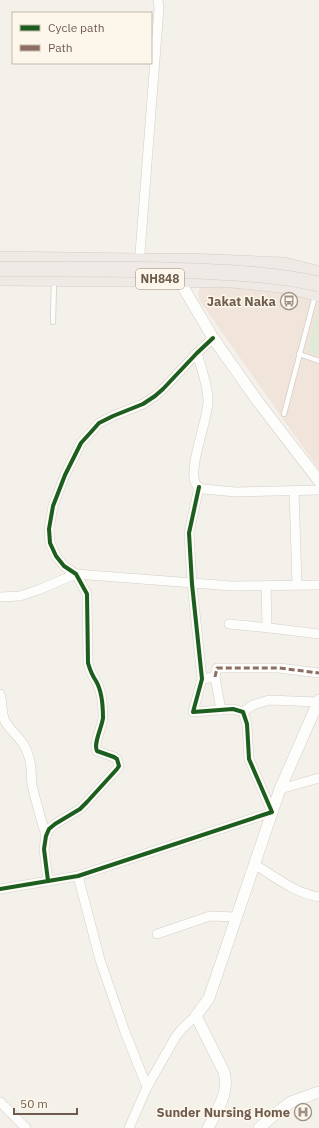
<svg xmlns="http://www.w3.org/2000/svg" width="319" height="1128" font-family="'IBM Plex Sans',sans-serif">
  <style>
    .commercial { fill: #f1e4db }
    .green { fill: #e0ead6 }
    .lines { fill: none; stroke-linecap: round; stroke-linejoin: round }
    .service-casing { stroke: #d3cec8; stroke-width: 6 }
    .minor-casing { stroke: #d3cec8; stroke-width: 10 }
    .tertiary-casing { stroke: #d3cec8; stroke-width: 12 }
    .trunk-casing { stroke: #d3cdc7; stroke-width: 16 }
    .service { stroke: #fdfdfc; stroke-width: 4.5 }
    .minor { stroke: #fdfdfc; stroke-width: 9 }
    .tertiary { stroke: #fdfdfc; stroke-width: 11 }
    .trunk { stroke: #f0eae6; stroke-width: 15 }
    .trunk-bridge-casing { stroke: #d3cdc7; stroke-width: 16; stroke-linecap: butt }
    .trunk-bridge { stroke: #f0eae6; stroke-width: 15 }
    .quiet { stroke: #8d6e63; stroke-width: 3; stroke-dasharray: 6 3; stroke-linecap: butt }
    .cycleway-casing { stroke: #fdf7eb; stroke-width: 6 }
    .cycleway { stroke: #1b5e20; stroke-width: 4 }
    .labels { text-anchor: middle; stroke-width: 3; stroke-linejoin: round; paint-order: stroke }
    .shield { fill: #fdf7eb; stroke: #9a8a7d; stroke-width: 1 }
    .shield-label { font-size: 12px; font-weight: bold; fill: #6f5c4e }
    .poi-label { font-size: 13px; font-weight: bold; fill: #6f5c4e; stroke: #fdf7eb; text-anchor: end }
  </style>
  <rect width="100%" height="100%" fill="#f4f1ea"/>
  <path class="commercial" d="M 202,286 L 283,288 L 319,298 L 319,470 L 200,301 L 198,292 Z"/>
  <path class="green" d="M 318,306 L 319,306 L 319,355 L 307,352 Z"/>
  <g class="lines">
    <g class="service-casing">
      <g id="service">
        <path d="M 53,322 L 54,280"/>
        <path d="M 299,354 L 319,361"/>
        <path d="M 284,414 L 315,296"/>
      </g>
    </g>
    <g class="minor-casing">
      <g id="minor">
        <path d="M 139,266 L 159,8 L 158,0"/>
        <path d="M 197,353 C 201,368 208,385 208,401 C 208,420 187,470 196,484 C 197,487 200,488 203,489 L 236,492 L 319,490"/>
        <path d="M 294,491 L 297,585"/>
        <path d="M 266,586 L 267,627 L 270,628 L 319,634"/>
        <path d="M 0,597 L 20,596 L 38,590 L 76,574 L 232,586 L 319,585"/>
        <path d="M 229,624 L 270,628"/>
        <path d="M 215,677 L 217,668 L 279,668 L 319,673"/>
        <path d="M 202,679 L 215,677 L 221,710"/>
        <path d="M 0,694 C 3,703 1,713 5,721 C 13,735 24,739 29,757 C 32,766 31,776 32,785 C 36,802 41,819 46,836"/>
        <path d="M 243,712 L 253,705 L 269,700 L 318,702"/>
        <path d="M 280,789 L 319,778"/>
        <path d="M 254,864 C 275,877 295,893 319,897"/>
        <path d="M 78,876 L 100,960 L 125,1032 L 147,1087"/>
        <path d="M 48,881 L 44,849 L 46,836 L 49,829 L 55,824 L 80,809 L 87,802 L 117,769 L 119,766 L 117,759 L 114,757 L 97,751 C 93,744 102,727 103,718 C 103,706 102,691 96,681 C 92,675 90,670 88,663 L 87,594 L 76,574 L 64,566 L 56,556 L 50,543 L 49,529 L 53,506 L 65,475 L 81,443 L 91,432 L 99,423 L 113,416 L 143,404 L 155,396 L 163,389 L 197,353 L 213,338"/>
        <path d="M 0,889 L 78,876 L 272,812 L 249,759 L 247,724 L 243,712 L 233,709 L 193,712 L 202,679 L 192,584 L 189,533 L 199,487"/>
        <path d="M 157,934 L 210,916 L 236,917"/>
        <path d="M 0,1102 L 26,1128"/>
        <path d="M 129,1128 L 147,1087 L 175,1038 C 181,1028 188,1023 196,1016"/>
      </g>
    </g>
    <g class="tertiary-casing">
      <g id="tertiary">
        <path d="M 176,275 L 213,338 L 259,403 L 319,481"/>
        <path d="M 208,1128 C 217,1110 230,1093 224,1072 L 196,1016 L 209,998 L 280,789 L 319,700"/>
        <path d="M 259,1128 L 279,1111 L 291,1102 L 319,1092"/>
      </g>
    </g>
    <g class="trunk-casing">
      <g id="trunk">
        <path d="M 0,259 L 139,261 L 190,261 L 284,265 L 319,274"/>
        <path d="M 0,278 L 232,280 L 290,286 L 319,294"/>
      </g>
    </g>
    <use href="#service" class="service"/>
    <use href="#minor" class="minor"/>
    <use href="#tertiary" class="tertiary"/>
    <use href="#trunk" class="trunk"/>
    <g class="trunk-bridge-casing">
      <path id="trunk-bridge" d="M 0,269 C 66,269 132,268 198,271 C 239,273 279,275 319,284"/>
    </g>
    <use href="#trunk-bridge" class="trunk-bridge"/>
    <path class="quiet" d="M 215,677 L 217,668 L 279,668 L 319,673"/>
    <g class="cycleway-casing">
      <g id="cycleway">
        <path d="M 48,881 L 44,849 L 46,836 L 49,829 L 55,824 L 80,809 L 87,802 L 117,769 L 119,766 L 117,759 L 114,757 L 97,751 C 93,744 102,727 103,718 C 103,706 102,691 96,681 C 92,675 90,670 88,663 L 87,594 L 76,574 L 64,566 L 56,556 L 50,543 L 49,529 L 53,506 L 65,475 L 81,443 L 91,432 L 99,423 L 113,416 L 143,404 L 155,396 L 163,389 L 197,353 L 213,338"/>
        <path d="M 0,889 L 78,876 L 272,812 L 249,759 L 247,724 L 243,712 L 233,709 L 193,712 L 202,679 L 192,584 L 189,533 L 199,487"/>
      </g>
    </g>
    <use href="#cycleway" class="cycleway"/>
  </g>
  <defs>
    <g id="bus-ring" transform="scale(0.9)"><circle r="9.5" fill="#fdf7eb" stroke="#9e9085" stroke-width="1.5"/><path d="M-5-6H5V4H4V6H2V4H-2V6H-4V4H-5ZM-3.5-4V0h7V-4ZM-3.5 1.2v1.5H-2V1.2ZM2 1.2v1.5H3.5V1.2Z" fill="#9e9085"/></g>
    <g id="hospital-ring" transform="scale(0.9)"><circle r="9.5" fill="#fdf7eb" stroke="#9e9085" stroke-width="1.5"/><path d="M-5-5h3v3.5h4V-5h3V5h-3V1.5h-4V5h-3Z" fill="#9e9085"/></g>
  </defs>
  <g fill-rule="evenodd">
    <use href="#bus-ring" x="289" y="301"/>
    <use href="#hospital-ring" x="303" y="1112"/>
  </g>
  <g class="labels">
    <rect class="shield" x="136" y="269" width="48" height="20" rx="3"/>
    <g class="shield-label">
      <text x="160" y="283">NH848</text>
    </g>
    <g class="poi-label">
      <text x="276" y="306">Jakat Naka</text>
      <text x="290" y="1117">Sunder Nursing Home</text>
    </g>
  </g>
  <rect x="12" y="12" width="140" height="52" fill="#fdf7eb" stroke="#c4b9ac"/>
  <rect x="20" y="25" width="20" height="6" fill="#1b5e20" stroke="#c4b9ac"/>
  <text x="48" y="32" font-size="12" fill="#6f5c4e">Cycle path</text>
  <rect x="20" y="45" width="20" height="6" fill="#8d6e63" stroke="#c4b9ac"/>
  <text x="48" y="52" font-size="12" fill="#6f5c4e">Path</text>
  <path d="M14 1108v6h63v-6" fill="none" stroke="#6f5c4e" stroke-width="2"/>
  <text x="20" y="1108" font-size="12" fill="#6f5c4e" stroke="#fdf7eb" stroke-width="3" paint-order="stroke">50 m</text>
</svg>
